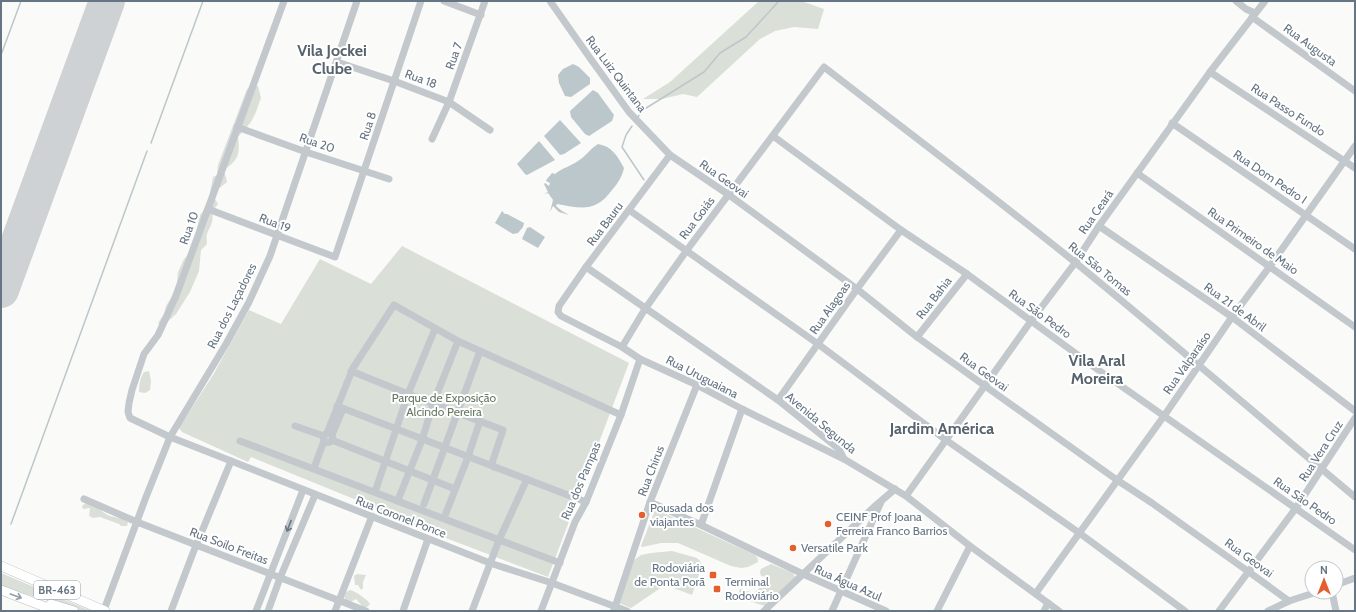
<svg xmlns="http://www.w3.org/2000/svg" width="1356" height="612" font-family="Cabin,sans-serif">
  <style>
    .green { fill: #dadfd7 }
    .water { fill: #bcc7cc }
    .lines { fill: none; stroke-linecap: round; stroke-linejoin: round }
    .stream { stroke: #bcc7cc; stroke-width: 1.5 }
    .runway { stroke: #cfd2d4; stroke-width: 36 }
    .major-casing { stroke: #b5babe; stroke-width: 10 }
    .minor { stroke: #c3c8cc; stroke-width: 7 }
    .major { stroke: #fff; stroke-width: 9 }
    .oneway { stroke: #6a7987 }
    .oneway2 { stroke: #939ea8 }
    .poi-dot { fill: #e55e2d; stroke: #fff; stroke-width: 1.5 }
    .labels { text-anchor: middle; stroke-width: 4; stroke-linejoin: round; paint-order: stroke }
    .shield { fill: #fff; stroke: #939ea8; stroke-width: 1 }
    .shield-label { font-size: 11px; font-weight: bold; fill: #657583 }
    .street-label { font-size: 12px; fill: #657583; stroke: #fff }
    .park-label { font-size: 12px; fill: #677a64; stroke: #fff }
    .poi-label { font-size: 12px; fill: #657583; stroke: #fff; text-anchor: start }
    .district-label { font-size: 16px; font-weight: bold; fill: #57636e; stroke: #fff }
  </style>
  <rect width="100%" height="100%" fill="#fafaf8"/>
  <g class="green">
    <path d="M 759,1 L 801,1 L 824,9 L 818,29 L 794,27 L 775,31 L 760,39 L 697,97 L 683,94 L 662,99 L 643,99 L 670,82 Z"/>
    <path d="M 252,86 L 258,86 L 261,98 L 256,112 L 251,122 L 238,137 C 240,154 239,159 224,170 L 227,182 L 217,190 L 215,199 L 218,204 C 209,215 215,215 211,225 C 207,234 206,233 207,244 L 201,250 L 199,271 L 190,292 L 176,314 L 162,327 L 158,323 L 164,314 L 166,306 L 171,298 L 177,282 L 178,272 L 184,259 L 188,255 L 195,237 L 200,215 L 203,211 L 209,198 L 213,177 L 217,175 L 218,165 L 247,89 Z"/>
    <path d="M 402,246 L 629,363 L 548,577 L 375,511 L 376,508 L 251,457 L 248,462 L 182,432 L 179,428 L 213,375 L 249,310 L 281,324 L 320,259 L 371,284 Z"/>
    <path d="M 149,371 L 151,381 L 150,390 L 145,393 L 139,392 C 139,385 140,378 144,372 Z"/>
    <path d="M 86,503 C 89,504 93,505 96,507 C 100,509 104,514 110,516 C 115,517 124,519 128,522 L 127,526 L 121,526 L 119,524 L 100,517 L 93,518 L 89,516 L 90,508 L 83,509 L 82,506 Z"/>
    <path d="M 655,510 L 657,510 L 755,555 L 758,559 L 758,562 L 748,567 L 741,568 L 731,566 L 678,543 L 661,543 L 642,547 L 641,546 Z"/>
    <path d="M 672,551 L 697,558 L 700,561 L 702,566 L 692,595 L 671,587 L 662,587 L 631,608 L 619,603 L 634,560 L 641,555 L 651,553 Z"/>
    <path d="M 771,564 L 793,573 L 795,577 L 765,606 L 737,597 L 740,589 L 754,593 L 770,579 L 767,577 L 761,576 L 760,572 L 761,569 Z"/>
    <path d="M 1,573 L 91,611 L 80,611 L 1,586 Z"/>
    <path d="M 357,574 L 366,575 L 363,582 L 363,588 L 361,590 L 358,585 L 355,585 L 354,576 Z"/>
    <path d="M 350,590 C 355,591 367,599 370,604 L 367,607 L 363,607 L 356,599 L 349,603 L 346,602 L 344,596 L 346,592 Z"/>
  </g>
  <g class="water">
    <path d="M 573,64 L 579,67 L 590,78 L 590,84 L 571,97 L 565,96 L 559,83 L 558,75 L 563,69 Z"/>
    <path d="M 593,90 L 598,93 L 614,115 L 612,121 L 589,136 L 585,134 L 571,117 L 570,111 Z"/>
    <path d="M 560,120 L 581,143 L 564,154 L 560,155 L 544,136 Z"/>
    <path d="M 539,141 L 555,160 L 527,175 L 525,174 L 517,164 Z"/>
    <path d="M 598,144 C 612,146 618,157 624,168 C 622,177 618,183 612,190 C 596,212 582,209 557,204 L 556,206 L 562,211 L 569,215 L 559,212 L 553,206 L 550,212 L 553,200 L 548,193 L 544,194 L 548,192 L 544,184 L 545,183 L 549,186 L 550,183 L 546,181 L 547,179 L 552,173 L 555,174 C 562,168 571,166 578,161 C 586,156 590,149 598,144 Z"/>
    <path d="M 502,211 L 505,214 L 507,214 L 524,223 L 523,227 L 518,233 L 513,234 L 495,223 Z"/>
    <path d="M 530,227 L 545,237 L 538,248 L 522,239 L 527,228 Z"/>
  </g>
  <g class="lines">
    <g class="stream">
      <path d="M 1,55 L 21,1"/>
      <path d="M 637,118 L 643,110 L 704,72 L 720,53 L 746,37 L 779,1"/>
      <path d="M 632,126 L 626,135 L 622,147 L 644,180"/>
      <path d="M 151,143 L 203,1"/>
      <path d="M 11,524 L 147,151"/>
    </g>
    <path class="runway" d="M 1,290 L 107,1"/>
    <g class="major-casing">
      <g id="major">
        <path d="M 1,566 L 105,611"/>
        <path d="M 1,590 L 56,611"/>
        <path d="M 51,604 L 74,611"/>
      </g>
    </g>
    <g class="minor">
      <path d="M 284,1 L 176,296 L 158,335 L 144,354 L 132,390 L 129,403 L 128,412 L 130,418 L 170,437 L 490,563 L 552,583 L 627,611"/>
      <path d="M 444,1 L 481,15"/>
      <path d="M 550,1 L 590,58 L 629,112 L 670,155 L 729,195 L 857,289 L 917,337 L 985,386 L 1117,480 L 1152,503 L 1249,572 L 1289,601"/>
      <path d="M 1236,1 L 1246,9 L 1255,13"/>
      <path d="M 1252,17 L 1355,91"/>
      <path d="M 337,62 L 394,81 L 449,102 L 490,130"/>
      <path d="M 1210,72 L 1355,168"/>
      <path d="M 1172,123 L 1355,249"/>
      <path d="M 237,127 L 306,152 L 389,179"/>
      <path d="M 773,136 L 901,230 L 967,274 L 1097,369 L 1355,550"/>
      <path d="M 432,139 L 449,102 L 485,1"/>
      <path d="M 670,155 L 586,267 L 559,306 L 558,312 L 561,316 L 622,347 L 640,359 L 697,385 L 742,409 L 844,459 L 906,496 L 970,546 L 1059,611"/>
      <path d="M 1137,173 L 1355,327"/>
      <path d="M 208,209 L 335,257 L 421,1"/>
      <path d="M 629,210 L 818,344 L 946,440 L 1078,532 L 1185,611"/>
      <path d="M 1099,226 L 1232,317 L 1355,411"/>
      <path d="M 586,267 L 778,400 L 839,449 L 844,459"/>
      <path d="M 917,337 L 967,274"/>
      <path d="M 622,347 L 645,309 L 687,250 L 824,67 C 908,132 993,196 1076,263 C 1170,340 1262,419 1355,497"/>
      <path d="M 351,371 L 408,394 L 503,430 L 492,463 L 494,467"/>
      <path d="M 778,400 L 857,289 L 901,230"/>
      <path d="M 337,406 L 586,502"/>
      <path d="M 295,426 L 324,436"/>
      <path d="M 327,433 L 353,368 L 394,305 L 458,341 L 621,415"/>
      <circle cx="328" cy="438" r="4.5"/>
      <path d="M 332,435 L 343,409"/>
      <path d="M 332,440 L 455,489"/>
      <path d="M 240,441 L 560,563"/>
      <path d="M 314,468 L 324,441"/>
      <path d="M 375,492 L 408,394 L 435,329"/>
      <path d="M 906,496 L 1031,321 L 1075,263 L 1099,226 L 1210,72 L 1265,1"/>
      <path d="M 84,499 L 137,522 L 366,611"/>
      <path d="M 398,500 L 422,440 L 433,404 L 458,341"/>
      <path d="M 650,502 L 701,525 L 803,574 L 886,611"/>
      <path d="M 424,504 L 480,351"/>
      <path d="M 444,518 L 468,457 L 480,421"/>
      <path d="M 701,525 L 742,409"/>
      <path d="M 1336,585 L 1355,578"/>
      <path d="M 1332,592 L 1336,611"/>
      <path d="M 1036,593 L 1164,416 L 1232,317 L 1270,266 L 1355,146"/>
      <path d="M 104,610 L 146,497 L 170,437 L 226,344 L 249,302 L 270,256 L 357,1"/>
      <path d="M 614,610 L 650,502 L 697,385"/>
      <path d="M 171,611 L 193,553 L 231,461"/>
      <path d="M 256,611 L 303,490"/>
      <path d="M 268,611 L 280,578 L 315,495"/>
      <path d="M 335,611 L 372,516"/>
      <path d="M 403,611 L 428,539"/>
      <path d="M 472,611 L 499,540 L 527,479"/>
      <path d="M 541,611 L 575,522 L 586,502 L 621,415 L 640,359"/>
      <path d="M 764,611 L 874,507 L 895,489"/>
      <path d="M 832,611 L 881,502"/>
      <path d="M 937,611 L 970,546"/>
      <path d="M 1044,611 L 1048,603"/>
      <path d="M 1219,611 L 1296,508 L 1355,418"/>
      <path d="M 1268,611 L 1289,601 L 1317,592"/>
    </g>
    <use href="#major" class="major"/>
  </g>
  <defs><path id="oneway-shaft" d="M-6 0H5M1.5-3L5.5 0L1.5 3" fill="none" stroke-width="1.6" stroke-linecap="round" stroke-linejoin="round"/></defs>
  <use class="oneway" href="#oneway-shaft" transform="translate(289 526) rotate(111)"/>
  <use class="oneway2" href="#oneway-shaft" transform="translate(16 596) rotate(20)"/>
  <g class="poi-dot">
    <circle cx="642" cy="515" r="4"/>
    <circle cx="828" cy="524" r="4"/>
    <circle cx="793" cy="548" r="4"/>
    <rect x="709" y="571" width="8" height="8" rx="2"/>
    <rect x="713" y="585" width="8" height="8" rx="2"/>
  </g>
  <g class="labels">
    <rect class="shield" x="34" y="581" width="46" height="18" rx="3"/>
    <g class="shield-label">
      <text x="57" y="594">BR-463</text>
    </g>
    <g class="street-label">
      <text transform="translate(1310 45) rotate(36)" y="4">Rua Augusta</text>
      <text transform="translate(454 56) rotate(-70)" y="4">Rua 7</text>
      <text transform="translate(616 74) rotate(53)" y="4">Rua Luiz Quintana</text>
      <text transform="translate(421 79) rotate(20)" y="4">Rua 18</text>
      <text transform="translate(1288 110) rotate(33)" y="4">Rua Passo Fundo</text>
      <text transform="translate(368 126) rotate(-72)" y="4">Rua 8</text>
      <text transform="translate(317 143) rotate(19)" y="4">Rua 20</text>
      <text transform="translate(1270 177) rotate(34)" y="4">Rua Dom Pedro I</text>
      <text transform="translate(724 179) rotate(35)" y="4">Rua Geovai</text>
      <text transform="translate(1096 212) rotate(-55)" y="4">Rua Ceará</text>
      <text transform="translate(697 218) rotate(-53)" y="4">Rua Goiás</text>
      <text transform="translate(275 223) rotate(21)" y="4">Rua 19</text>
      <text transform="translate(605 224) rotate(-53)" y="4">Rua Bauru</text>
      <text transform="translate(189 228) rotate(-70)" y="4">Rua 10</text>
      <text transform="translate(1253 241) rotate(35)" y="4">Rua Primeiro de Maio</text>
      <text transform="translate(1100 269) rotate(39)" y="4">Rua São Tomas</text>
      <text transform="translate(934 298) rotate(-52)" y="4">Rua Bahia</text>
      <text transform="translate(232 306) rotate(-63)" y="4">Rua dos Laçadores</text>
      <text transform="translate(1235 307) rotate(36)" y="4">Rua 21 de Abril</text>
      <text transform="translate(830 308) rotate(-55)" y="4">Rua Alagoas</text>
      <text transform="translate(1040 314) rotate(36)" y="4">Rua São Pedro</text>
      <text transform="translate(1187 363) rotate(-55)" y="4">Rua Valparaíso</text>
      <text transform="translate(984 372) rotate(36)" y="4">Rua Geovai</text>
      <text transform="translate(702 377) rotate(27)" y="4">Rua Uruguaiana</text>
      <text transform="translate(821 423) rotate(40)" y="4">Avenida Segunda</text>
      <text transform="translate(1321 451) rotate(-57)" y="4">Rua Vera Cruz</text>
      <text transform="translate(651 471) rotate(-69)" y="4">Rua Chirus</text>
      <text transform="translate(581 481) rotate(-67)" y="4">Rua dos Pampas</text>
      <text transform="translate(1305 501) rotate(35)" y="4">Rua São Pedro</text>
      <text transform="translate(401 517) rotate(21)" y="4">Rua Coronel Ponce</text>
      <text transform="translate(229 546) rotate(21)" y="4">Rua Soilo Freitas</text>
      <text transform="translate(1249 558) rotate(36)" y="4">Rua Geovai</text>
      <text transform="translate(848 583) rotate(24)" y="4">Rua Água Azul</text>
    </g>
    <g class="park-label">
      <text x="444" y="402">Parque de Exposição<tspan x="444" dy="14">Alcindo Pereira</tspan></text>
    </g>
    <g class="poi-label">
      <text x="650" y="512">Pousada dos<tspan x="650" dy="14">viajantes</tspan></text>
      <text x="836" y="521">CEINF Prof Joana<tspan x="836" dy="14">Ferreira Franco Barrios</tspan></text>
      <text x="801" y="552">Versatile Park</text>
      <text x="705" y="572" text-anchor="end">Rodoviária<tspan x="705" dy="14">de Ponta Porã</tspan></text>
      <text x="725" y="586">Terminal<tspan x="725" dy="14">Rodoviário</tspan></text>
    </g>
    <g class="district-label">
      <text x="332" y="56">Vila Jockei<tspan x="332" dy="18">Clube</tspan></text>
      <text x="1097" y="366">Vila Aral<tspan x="1097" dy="18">Moreira</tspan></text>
      <text x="942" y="434">Jardim América</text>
    </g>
  </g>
  <rect width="1356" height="612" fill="none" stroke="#657583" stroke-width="4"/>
  <g transform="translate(1324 580)"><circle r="19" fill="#ffffff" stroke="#c1c8cd"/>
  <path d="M0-3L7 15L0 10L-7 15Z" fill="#e55e2d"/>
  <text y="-6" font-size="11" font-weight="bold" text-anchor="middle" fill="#657583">N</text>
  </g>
</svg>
